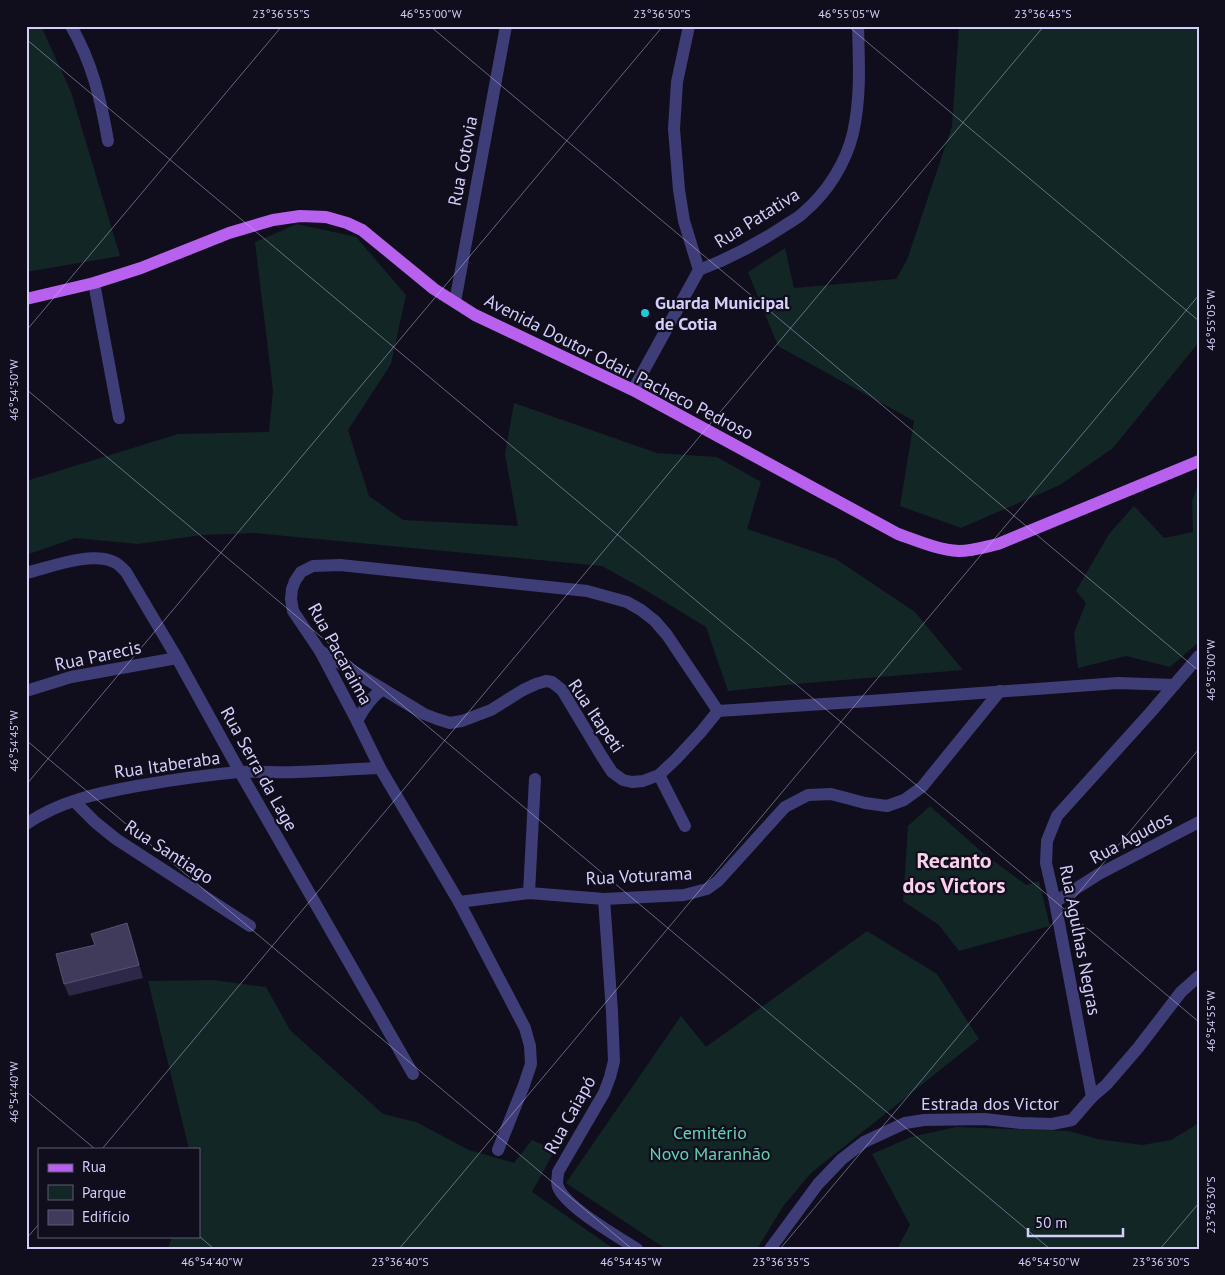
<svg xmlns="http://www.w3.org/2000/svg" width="1225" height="1275" font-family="'PT Sans',sans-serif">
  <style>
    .green { fill: #112625 }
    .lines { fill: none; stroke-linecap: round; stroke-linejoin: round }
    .minor { stroke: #3f3d77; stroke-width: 12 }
    .major { stroke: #b761ee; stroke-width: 12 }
    .wall { fill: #2e2848 }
    .shaded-wall { fill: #1b162f }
    .building { fill: #403a5b; stroke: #575174 }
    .ticks { fill: none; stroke: #d3cefa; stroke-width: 1; stroke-opacity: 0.45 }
    .poi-dot { fill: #18ccdc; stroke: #100e1c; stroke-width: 2 }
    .labels { text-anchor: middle; stroke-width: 4.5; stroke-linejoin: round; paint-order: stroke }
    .street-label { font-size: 18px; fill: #d3cefa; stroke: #100e1c }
    .poi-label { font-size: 18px; font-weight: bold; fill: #d3cefa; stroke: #100e1c; text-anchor: start }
    .park-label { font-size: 18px; fill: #63d1b4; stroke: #100e1c }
    .district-label { font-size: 22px; font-weight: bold; fill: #fad0eb; stroke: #100e1c }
    .neatline { fill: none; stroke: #d3cefa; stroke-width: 2 }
    .ticks-label { font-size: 12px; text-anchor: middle; fill: #d3cefa }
  </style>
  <rect width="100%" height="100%" fill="#100e1c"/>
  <g class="green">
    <path d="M 34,26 L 41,26 L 71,92 L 120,256 L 26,272 L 26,31 Z"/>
    <path d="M 959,26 L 1199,26 L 1199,342 L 1113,448 L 1060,485 L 961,528 L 900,506 L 914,421 L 778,346 L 748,272 L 785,248 L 794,288 L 896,279 L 907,260 L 952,126 Z"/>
    <path d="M 297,224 L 356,237 L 406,295 L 391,364 L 348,430 L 369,496 L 403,520 L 518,526 L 505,454 L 514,403 L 657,453 L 717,457 L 761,482 L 747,529 L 836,559 L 915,612 L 963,670 L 807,683 L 728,691 L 706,627 L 647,591 L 602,566 L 254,533 L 202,535 L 138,544 L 75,538 L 26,555 L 26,481 L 178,434 L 269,432 L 273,391 L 255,242 Z"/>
    <path d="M 1199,483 L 1199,642 L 1170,667 L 1126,656 L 1078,668 L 1074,633 L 1086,603 L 1076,591 L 1109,534 L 1134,506 L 1164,538 L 1193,532 L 1192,501 Z"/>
    <path d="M 930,806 L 983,853 L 1026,885 L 1039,881 L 1050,926 L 959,951 L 939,925 L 903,901 L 908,826 Z"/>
    <path d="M 867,931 L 937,974 L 979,1039 L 811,1173 L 784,1205 L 757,1249 L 666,1249 L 566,1183 L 681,1016 L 706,1047 Z"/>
    <path d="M 213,980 L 266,987 L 290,1030 L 383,1114 L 416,1122 L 469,1150 L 514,1163 L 532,1140 L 555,1150 L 532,1192 L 614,1249 L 168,1249 L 172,1236 L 199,1236 L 199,1149 L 189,1149 L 148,981 Z"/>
    <path d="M 1199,1123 L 1199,1249 L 897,1249 L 910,1225 L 872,1154 L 911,1137 L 956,1127 L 1069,1131 L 1097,1139 L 1142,1145 L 1171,1140 Z"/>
  </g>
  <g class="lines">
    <g class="minor">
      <path d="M 71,26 C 92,62 101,100 108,141"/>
      <path d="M 689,26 L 677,82 L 674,129 L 679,190 L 684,221 L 699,270"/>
      <path d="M 94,283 L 119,418"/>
      <path d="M 455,302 L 506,26"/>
      <path d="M 633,390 L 699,270 C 728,259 755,245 781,228 C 788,223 797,219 803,213 C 827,193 846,163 853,133 C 861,98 859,62 858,26"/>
      <path d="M 26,573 C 51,567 91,551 114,562 C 119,564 123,569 126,572 L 177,658 L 240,772 L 413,1074"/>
      <path d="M 320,651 L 424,714 L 437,719 L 450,723 L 462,721 L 491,710 L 523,690 L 536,684 L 546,681 L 552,682 L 562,690 L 601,755 L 612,772 L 623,780 L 632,782 L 643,781 L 659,775 L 676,759 L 701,732 L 718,711"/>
      <path d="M 26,691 L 71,677 L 177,658"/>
      <path d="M 718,711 L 870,701 L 1118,683 L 1174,685"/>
      <path d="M 357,721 C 364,708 371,697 383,689"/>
      <path d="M 659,775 L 685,826"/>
      <path d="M 74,801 L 95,822 L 116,839 L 250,926"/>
      <path d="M 26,824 C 60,801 98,793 137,786 C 171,780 205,775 239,772 C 258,771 278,773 297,772 C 325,771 353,769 380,768"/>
      <path d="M 529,893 L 535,779"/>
      <path d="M 604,899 L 612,1012 L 614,1061 L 610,1077 L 604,1093 L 558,1172 C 558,1177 556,1183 558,1187 C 566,1207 617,1236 637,1249"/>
      <path d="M 459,902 L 529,893 L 604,899 L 684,895 L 707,889 L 718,881 L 785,807 L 808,795 L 831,794 L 865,803 L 887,806 L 904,800 L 922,787 L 1000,691"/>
      <path d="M 1055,902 L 1099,874 L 1199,822"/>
      <path d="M 1092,1097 L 1055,902 L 1046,863 L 1047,841 L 1057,816 L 1150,713 L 1199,656"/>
      <path d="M 498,1150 L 524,1085 L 531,1064 L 530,1046 L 525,1028 L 459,902 L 380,768 L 357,721 L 320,651 L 293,611 L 291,599 L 292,589 L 295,581 L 301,572 L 313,566 L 340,565 L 587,591 L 627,602 L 641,610 L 655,621 L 667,635 L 718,711"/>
      <path d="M 770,1249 L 818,1184 L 842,1159 L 864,1142 L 905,1123 L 924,1120 L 984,1119 L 1020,1123 L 1052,1124 L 1072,1120 L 1092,1097 L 1106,1085 L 1138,1048 L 1181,992 L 1199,976"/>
    </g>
    <path class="major" d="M 26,299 L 94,283 L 141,268 L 229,233 L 273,220 L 300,216 L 326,217 L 347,223 L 362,230 L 434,289 L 475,315 L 633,390 L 898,534 C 918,541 938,550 959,551 C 972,551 985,547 998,544 L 1199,461"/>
  </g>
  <path class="wall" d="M 127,923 L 132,936 L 143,978 L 69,996 L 64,984 L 95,945 Z"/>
  <path class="shaded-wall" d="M 127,923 L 132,936 L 143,978 L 139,965 Z"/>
  <path class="building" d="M 127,923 L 139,965 L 64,984 L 56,954 L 95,945 L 91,934 Z"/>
  <path class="ticks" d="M 430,26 L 1199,671M 848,26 L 1199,321M 26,39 L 1199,1022M 26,331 L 282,26M 26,389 L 1050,1249M 26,740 L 632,1249M 26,785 L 663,26M 26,1091 L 95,1149M 102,1149 L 1044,26M 199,1236 L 214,1249M 26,1239 L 39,1224M 399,1249 L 1199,295M 780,1249 L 1199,749M 1160,1249 L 1199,1203"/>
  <circle class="poi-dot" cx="645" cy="313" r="5"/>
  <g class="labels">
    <g class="street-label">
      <text transform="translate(463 161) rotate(-79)" y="6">Rua Cotovia</text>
      <text transform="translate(757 218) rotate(-32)" y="6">Rua Patativa</text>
      <text transform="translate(619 367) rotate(27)" y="6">Avenida Doutor Odair Pacheco Pedroso</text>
      <text transform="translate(340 654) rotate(61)" y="6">Rua Pacaraima</text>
      <text transform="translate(98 656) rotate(-12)" y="6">Rua Parecis</text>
      <text transform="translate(596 716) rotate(56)" y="6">Rua Itapeti</text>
      <text transform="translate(167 765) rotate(-8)" y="6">Rua Itaberaba</text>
      <text transform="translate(259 769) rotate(61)" y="6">Rua Serra da Lage</text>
      <text transform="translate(1131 838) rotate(-28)" y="6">Rua Agudos</text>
      <text transform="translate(169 852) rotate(33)" y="6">Rua Santiago</text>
      <text transform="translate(639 876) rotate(-3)" y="6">Rua Voturama</text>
      <text transform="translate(1080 940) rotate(79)" y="6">Rua Agulhas Negras</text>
      <text x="990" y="1110">Estrada dos Victor</text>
      <text transform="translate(570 1115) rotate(-61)" y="6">Rua Caiapó</text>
    </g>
    <g class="poi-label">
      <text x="655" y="309">Guarda Municipal<tspan x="655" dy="21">de Cotia</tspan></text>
    </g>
    <g class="park-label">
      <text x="710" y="1139">Cemitério<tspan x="710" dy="21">Novo Maranhão</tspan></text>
    </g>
    <g class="district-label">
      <text x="954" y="868">Recanto<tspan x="954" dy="25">dos Victors</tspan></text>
    </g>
  </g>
  <rect width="1225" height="1275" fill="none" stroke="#100e1c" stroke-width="55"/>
  <rect x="38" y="1148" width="162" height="90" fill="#100e1c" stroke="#5e5b75"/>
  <rect x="48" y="1164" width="25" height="8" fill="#b761ee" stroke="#5e5b75"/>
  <text x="82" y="1172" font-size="15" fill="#d3cefa">Rua</text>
  <rect x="48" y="1185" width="25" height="15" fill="#112625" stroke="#5e5b75"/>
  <text x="82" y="1198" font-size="15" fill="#d3cefa">Parque</text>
  <rect x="48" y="1210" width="25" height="15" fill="#403a5b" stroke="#5e5b75"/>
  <text x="82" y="1222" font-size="15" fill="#d3cefa">Edifício</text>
  <path d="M1028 1228v8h95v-8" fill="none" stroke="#d3cefa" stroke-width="2.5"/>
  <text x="1035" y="1228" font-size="15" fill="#d3cefa" stroke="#100e1c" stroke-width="4" paint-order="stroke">50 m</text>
  <rect x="28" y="28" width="1170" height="1220" class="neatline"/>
  <g class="ticks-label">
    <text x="281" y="18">23°36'55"S</text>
    <text x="431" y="18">46°55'00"W</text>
    <text x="662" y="18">23°36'50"S</text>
    <text x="849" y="18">46°55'05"W</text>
    <text x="1043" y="18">23°36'45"S</text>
    <text transform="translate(1211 320) rotate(-90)" y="4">46°55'05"W</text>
    <text transform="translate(14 390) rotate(-90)" y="4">46°54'50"W</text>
    <text transform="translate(1211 670) rotate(-90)" y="4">46°55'00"W</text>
    <text transform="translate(14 741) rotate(-90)" y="4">46°54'45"W</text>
    <text transform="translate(1211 1021) rotate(-90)" y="4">46°54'55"W</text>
    <text transform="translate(14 1092) rotate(-90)" y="4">46°54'40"W</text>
    <text transform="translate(1211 1205) rotate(-90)" y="4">23°36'30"S</text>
    <text x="212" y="1266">46°54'40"W</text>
    <text x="400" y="1266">23°36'40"S</text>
    <text x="631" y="1266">46°54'45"W</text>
    <text x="781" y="1266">23°36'35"S</text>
    <text x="1049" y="1266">46°54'50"W</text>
    <text x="1161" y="1266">23°36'30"S</text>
  </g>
</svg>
